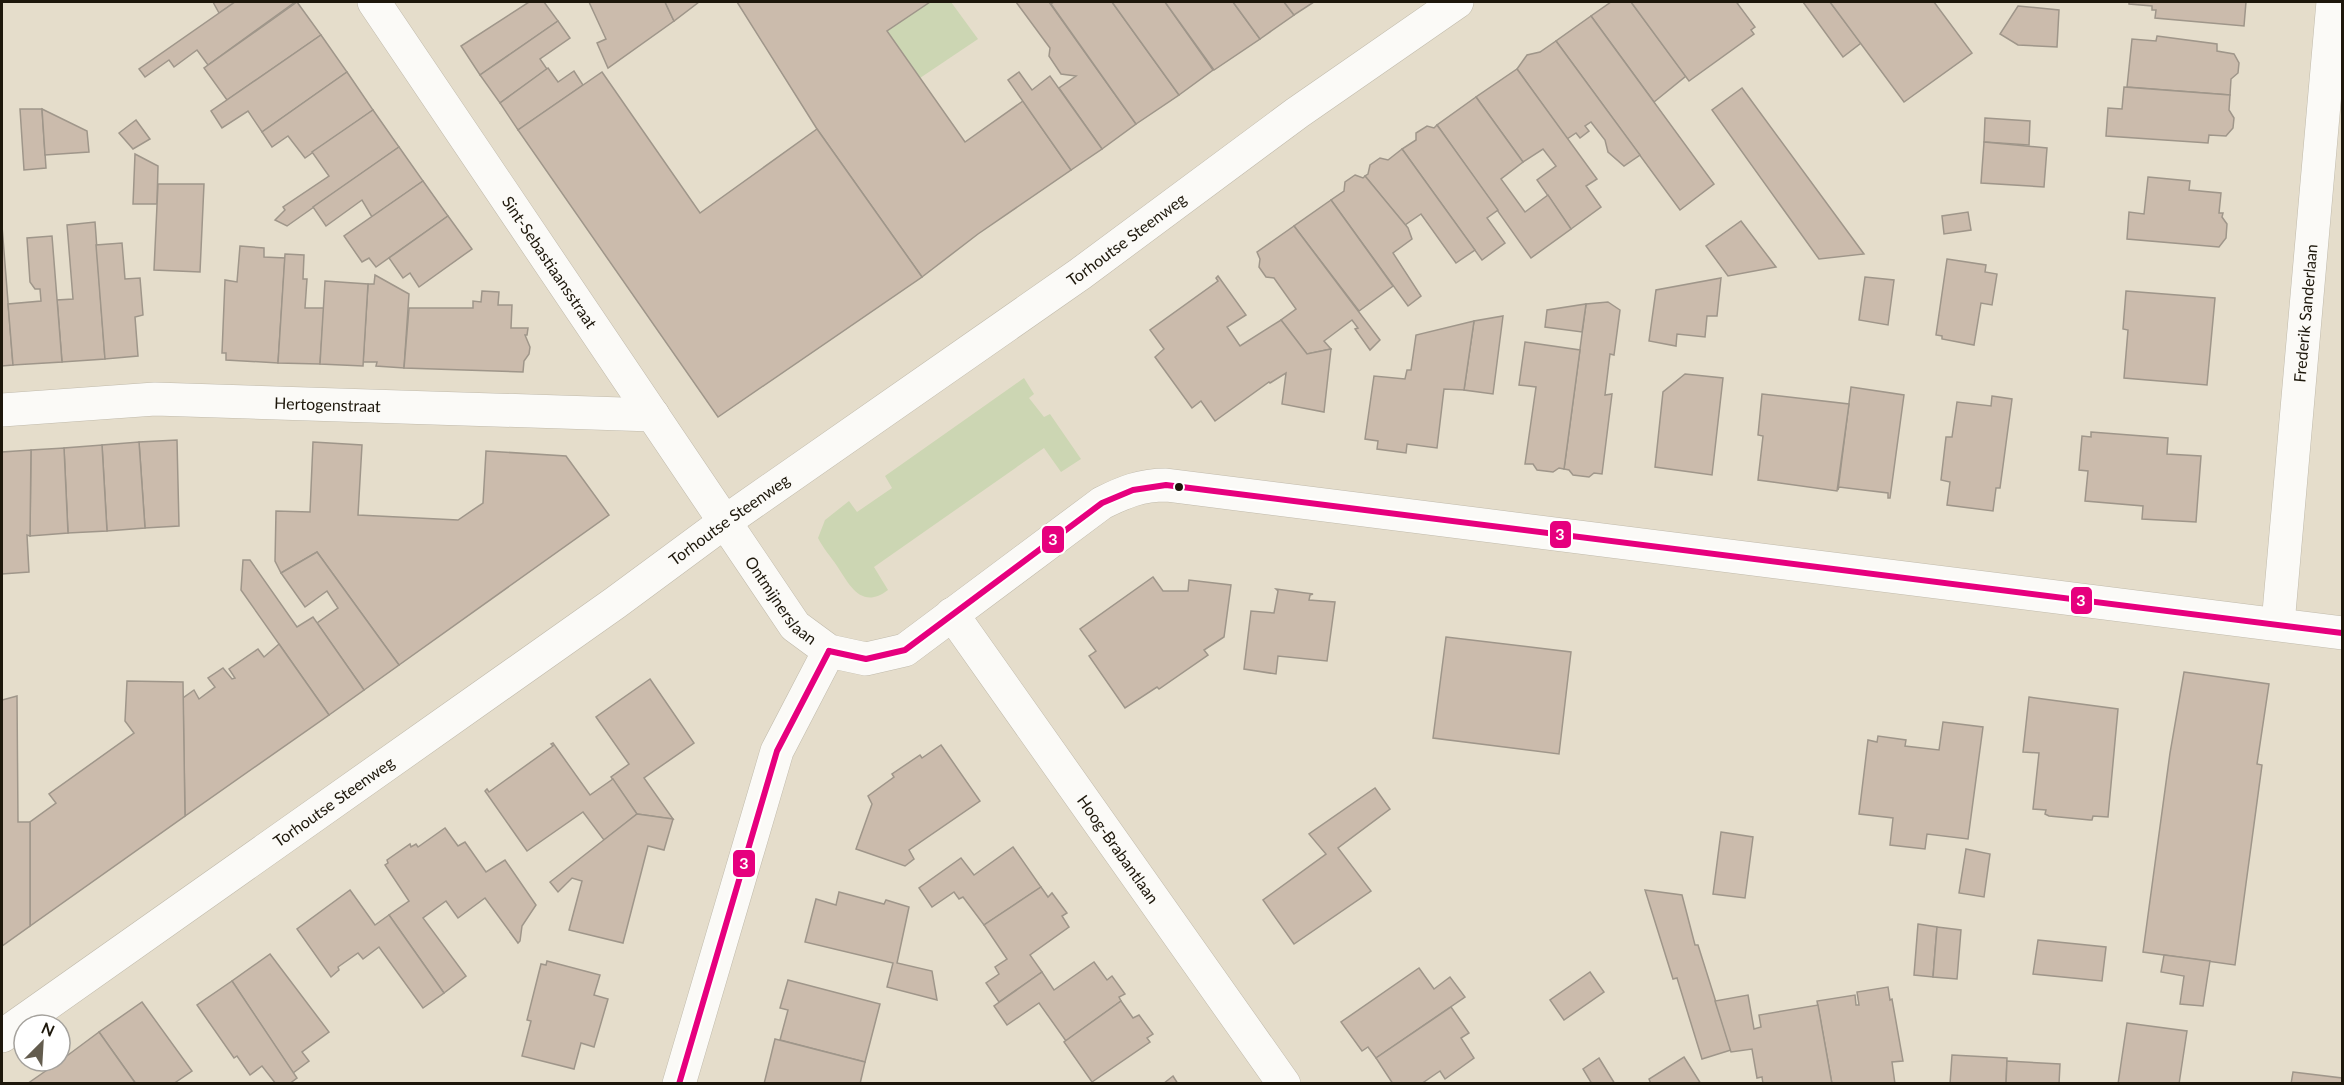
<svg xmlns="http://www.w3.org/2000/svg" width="2344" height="1085" font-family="Lato,sans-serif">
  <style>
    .green { fill: #ccd6b3 }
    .building { fill: #cbbbac; stroke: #9f968a; stroke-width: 1.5 }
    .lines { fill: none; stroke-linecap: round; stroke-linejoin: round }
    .minor-casing { stroke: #c0baab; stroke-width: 34 }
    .secondary-casing { stroke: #c0baab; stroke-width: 34 }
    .minor { stroke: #fbfaf7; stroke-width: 33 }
    .secondary { stroke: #fbfaf7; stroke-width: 33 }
    .bus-1-casing { stroke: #fff; stroke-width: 10 }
    .bus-1 { stroke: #e6007e; stroke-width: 6 }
    .bus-dot { fill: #1d170b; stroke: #fff; stroke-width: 2 }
    .labels { text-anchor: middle; stroke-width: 5; stroke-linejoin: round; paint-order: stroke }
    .street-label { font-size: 16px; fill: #1d170b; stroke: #fff }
    .line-badge { stroke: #fff; stroke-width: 2 }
    .badge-label { font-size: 16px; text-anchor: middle; font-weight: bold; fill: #fff }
  </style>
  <rect width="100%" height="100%" fill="#e5ddcb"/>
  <g class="green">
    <path d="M 930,2 L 951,2 L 978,39 L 920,78 L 887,31 Z"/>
    <path d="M 1024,378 L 1034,394 L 1029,398 L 1044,417 L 1050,414 L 1081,459 L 1061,472 L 1044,448 L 874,567 L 888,590 C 862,610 850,586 837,566 C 831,557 823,548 818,538 L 825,520 L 849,501 L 857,512 L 892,488 L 885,476 Z"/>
  </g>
  <g class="building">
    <path d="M 213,2 L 235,2 L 219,13 Z"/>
    <path d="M 235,2 L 295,2 L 208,65 L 197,50 L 174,67 L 169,60 L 145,77 L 139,69 Z"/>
    <path d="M 297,2 L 321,35 L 227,100 L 204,68 Z"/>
    <path d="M 529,2 L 544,2 L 558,21 L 480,75 L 461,46 Z"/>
    <path d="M 589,2 L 665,2 L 674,21 L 608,68 L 597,43 L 606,39 Z"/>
    <path d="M 665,2 L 699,2 L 674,21 Z"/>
    <path d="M 737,2 L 930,2 L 887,31 L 965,142 L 1023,101 L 1071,170 L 978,234 L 922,277 L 817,129 Z"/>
    <path d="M 1016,2 L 1049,2 L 1136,124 L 1102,149 L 1059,88 L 1076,76 L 1061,74 L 1049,56 L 1050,48 Z"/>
    <path d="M 1054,2 L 1112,2 L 1179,95 L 1136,124 L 1051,4 Z"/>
    <path d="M 1112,2 L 1165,2 L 1213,70 L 1179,95 Z"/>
    <path d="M 1165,2 L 1233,2 L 1260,39 L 1214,70 Z"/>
    <path d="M 1233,2 L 1284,2 L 1294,15 L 1260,39 Z"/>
    <path d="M 1284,2 L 1314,2 L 1294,15 Z"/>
    <path d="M 1611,2 L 1631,2 L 1686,76 L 1654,102 L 1591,16 Z"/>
    <path d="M 1631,2 L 1740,2 L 1737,3 L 1755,27 L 1751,30 L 1754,34 L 1689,81 Z"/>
    <path d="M 1803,2 L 1830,2 L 1861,43 L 1843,57 Z"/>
    <path d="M 1830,2 L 1934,2 L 1972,53 L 1904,102 Z"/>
    <path d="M 2129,2 L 2246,2 L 2244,26 L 2155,18 L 2156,10 L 2152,10 L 2152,6 L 2129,4 Z"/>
    <path d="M 2018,6 L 2059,10 L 2057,47 L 2018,45 L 2000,34 Z"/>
    <path d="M 1591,16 L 1714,184 L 1680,210 L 1556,41 Z"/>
    <path d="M 558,21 L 570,38 L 540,59 L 547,69 L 500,103 L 480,75 Z"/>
    <path d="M 321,35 L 347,72 L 262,132 L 248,111 L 222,128 L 211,111 Z"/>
    <path d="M 2157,36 L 2217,44 L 2217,51 L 2234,54 L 2239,63 L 2238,73 L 2231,79 L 2230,95 L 2127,87 L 2132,39 L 2156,41 Z"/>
    <path d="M 1556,41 L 1640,155 L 1624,166 L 1608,152 L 1605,140 L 1591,122 L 1585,126 L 1589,131 L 1580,138 L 1576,133 L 1567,139 L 1517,69 L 1527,55 L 1540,52 Z"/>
    <path d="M 548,68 L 558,82 L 574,71 L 583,85 L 518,130 L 500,103 Z"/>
    <path d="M 1517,69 L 1597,179 L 1586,186 L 1601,207 L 1571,229 L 1537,180 L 1556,166 L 1543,149 L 1523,162 L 1476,97 Z"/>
    <path d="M 347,72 L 373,110 L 305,158 L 288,136 L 272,147 L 262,132 Z"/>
    <path d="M 602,72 L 700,213 L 817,129 L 922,277 L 718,417 L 518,130 Z"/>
    <path d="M 1019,72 L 1032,90 L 1050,76 L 1102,149 L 1071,170 L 1008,80 Z"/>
    <path d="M 2124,87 L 2230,95 L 2229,110 L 2234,118 L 2233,128 L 2226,136 L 2209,135 L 2208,143 L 2106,136 L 2108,108 L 2122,109 Z"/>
    <path d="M 1742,88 L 1864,254 L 1819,259 L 1712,110 Z"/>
    <path d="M 1476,97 L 1523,162 L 1501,179 L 1525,212 L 1548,195 L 1571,229 L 1531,258 L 1437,125 Z"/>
    <path d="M 20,109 L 42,109 L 46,168 L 24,170 Z"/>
    <path d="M 42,109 L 87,131 L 89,152 L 45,155 Z"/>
    <path d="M 373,110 L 399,147 L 287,226 L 275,220 L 285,210 L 283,207 L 329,176 L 312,152 Z"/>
    <path d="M 1985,118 L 2030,121 L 2029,145 L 1984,142 Z"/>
    <path d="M 136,120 L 150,139 L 133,149 L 119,133 Z"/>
    <path d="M 1437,125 L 1498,210 L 1487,218 L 1505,243 L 1482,260 L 1402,149 L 1416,140 L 1416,133 L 1427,126 L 1434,128 Z"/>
    <path d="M 1984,142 L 2047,148 L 2044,187 L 1981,183 Z"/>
    <path d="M 399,147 L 423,181 L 372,217 L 362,200 L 326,226 L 313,207 Z"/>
    <path d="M 1402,149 L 1475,250 L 1456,263 L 1421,214 L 1405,225 L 1365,176 L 1368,174 L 1370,165 L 1380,158 L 1388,160 Z"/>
    <path d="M 135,154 L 158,166 L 157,204 L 133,204 Z"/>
    <path d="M 1355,175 L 1363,178 L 1365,176 L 1408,228 L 1412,239 L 1393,253 L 1421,296 L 1408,306 L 1331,200 L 1344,191 L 1345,182 Z"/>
    <path d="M 2148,177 L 2190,181 L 2189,190 L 2221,193 L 2219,213 L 2223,213 L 2222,217 L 2227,224 L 2226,238 L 2219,247 L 2127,239 L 2129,212 L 2144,214 Z"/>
    <path d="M 423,181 L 448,216 L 376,267 L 369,258 L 362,262 L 344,236 Z"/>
    <path d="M 158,184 L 204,184 L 200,272 L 154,270 Z"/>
    <path d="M 1331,200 L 1393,286 L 1359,311 L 1294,226 Z"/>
    <path d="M 1968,212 L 1971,230 L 1944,234 L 1942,216 Z"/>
    <path d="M 448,216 L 472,249 L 419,287 L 410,273 L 403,278 L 389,258 Z"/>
    <path d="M 1741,221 L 1776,267 L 1728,276 L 1706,246 Z"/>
    <path d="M 95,222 L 105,359 L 62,362 L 57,300 L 73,299 L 67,225 Z"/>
    <path d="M 2,226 L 13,365 L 2,366 Z"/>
    <path d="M 1294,226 L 1380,340 L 1370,350 L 1355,329 L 1358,328 L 1352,320 L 1324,341 L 1331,349 L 1307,354 L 1281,320 L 1296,309 L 1274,278 L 1266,277 L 1259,267 L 1260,259 L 1257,252 Z"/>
    <path d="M 52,236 L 62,362 L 13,365 L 8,304 L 41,301 L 40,289 L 35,289 L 30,282 L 27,238 Z"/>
    <path d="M 122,243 L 125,279 L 140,278 L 143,315 L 135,317 L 138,356 L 105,359 L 96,245 Z"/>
    <path d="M 240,246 L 264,248 L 264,257 L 285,258 L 278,363 L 226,360 L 226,353 L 222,353 L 225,280 L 237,282 Z"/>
    <path d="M 285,254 L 304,255 L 303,279 L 307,279 L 305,308 L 324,308 L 320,364 L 278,363 Z"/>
    <path d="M 1947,259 L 1986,265 L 1985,272 L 1997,274 L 1992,305 L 1981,303 L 1974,345 L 1942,339 L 1942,336 L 1936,335 Z"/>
    <path d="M 375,275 L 409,294 L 404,368 L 376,366 L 377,362 L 363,362 L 368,284 L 374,284 Z"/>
    <path d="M 1218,276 L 1246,315 L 1227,327 L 1240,346 L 1281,320 L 1307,354 L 1331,349 L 1324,412 L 1282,404 L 1286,373 L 1270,383 L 1269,382 L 1215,421 L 1201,401 L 1192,408 L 1155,357 L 1164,349 L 1150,330 L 1218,281 L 1216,278 Z"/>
    <path d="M 1865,277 L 1894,280 L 1888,325 L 1859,320 Z"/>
    <path d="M 1721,278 L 1717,316 L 1707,316 L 1705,337 L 1677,334 L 1676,346 L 1649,341 L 1656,290 Z"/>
    <path d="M 325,281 L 368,284 L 363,366 L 320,364 Z"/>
    <path d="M 482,291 L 499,292 L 498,305 L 512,305 L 511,328 L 528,328 L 527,335 L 525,335 L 530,347 L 529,354 L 524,361 L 523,372 L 404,368 L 409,308 L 473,308 L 473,301 L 481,302 Z"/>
    <path d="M 2126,291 L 2215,298 L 2207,385 L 2124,378 L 2128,330 L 2123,329 Z"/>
    <path d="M 1608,302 L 1620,310 L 1614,355 L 1610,354 L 1605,395 L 1612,394 L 1602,474 L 1594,473 L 1589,477 L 1573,475 L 1569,470 L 1564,469 L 1586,304 Z"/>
    <path d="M 1586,304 L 1582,332 L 1545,327 L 1547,310 Z"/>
    <path d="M 1503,316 L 1493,394 L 1464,390 L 1474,321 Z"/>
    <path d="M 1474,321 L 1464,390 L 1444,389 L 1437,448 L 1407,444 L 1406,453 L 1377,449 L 1378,441 L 1365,439 L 1374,376 L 1405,379 L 1407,370 L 1411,370 L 1416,335 Z"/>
    <path d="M 1525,342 L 1580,350 L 1564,469 L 1559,468 L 1553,472 L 1537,470 L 1533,464 L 1525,464 L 1536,387 L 1519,385 Z"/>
    <path d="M 1685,374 L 1723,378 L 1712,475 L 1655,467 L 1663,392 Z"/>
    <path d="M 1851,387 L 1904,395 L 1890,498 L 1888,498 L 1888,493 L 1839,487 L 1838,490 Z"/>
    <path d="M 1762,394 L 1849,404 L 1837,491 L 1758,480 L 1763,436 L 1758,435 Z"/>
    <path d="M 1992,396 L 2012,399 L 2000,488 L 1996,488 L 1993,511 L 1947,505 L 1950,482 L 1941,480 L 1946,437 L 1952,437 L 1957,402 L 1991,406 Z"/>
    <path d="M 2091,432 L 2168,438 L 2167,454 L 2201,456 L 2196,522 L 2142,519 L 2143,506 L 2085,501 L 2088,471 L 2079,470 L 2082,436 L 2091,437 Z"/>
    <path d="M 177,440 L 179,526 L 145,528 L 139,442 Z"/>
    <path d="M 139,442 L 145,528 L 107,531 L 102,445 Z"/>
    <path d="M 313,442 L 362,445 L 358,515 L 458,520 L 483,503 L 486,451 L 566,456 L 609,515 L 399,665 L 317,552 L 281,573 L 275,561 L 276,511 L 310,512 Z"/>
    <path d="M 102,445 L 107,531 L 68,533 L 64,448 Z"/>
    <path d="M 64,448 L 68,533 L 30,536 L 31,450 Z"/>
    <path d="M 31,450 L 30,536 L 27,535 L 29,572 L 2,574 L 2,452 Z"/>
    <path d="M 317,552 L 399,665 L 364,690 L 317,623 L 338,608 L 327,591 L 305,607 L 281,573 Z"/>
    <path d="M 243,560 L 250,560 L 297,627 L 313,617 L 364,690 L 329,715 L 241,590 Z"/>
    <path d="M 1153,577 L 1163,591 L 1188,591 L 1189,580 L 1231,585 L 1224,637 L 1204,650 L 1208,655 L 1159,689 L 1157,687 L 1125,708 L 1089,656 L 1096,651 L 1080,629 Z"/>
    <path d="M 1276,589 L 1313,594 L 1310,595 L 1309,600 L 1335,602 L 1327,661 L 1278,656 L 1276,674 L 1244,669 L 1251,611 L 1274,613 L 1278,591 Z"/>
    <path d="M 1446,637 L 1571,652 L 1559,754 L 1433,738 Z"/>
    <path d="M 279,644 L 329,715 L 185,816 L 183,698 L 194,690 L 199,699 L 215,687 L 208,678 L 223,668 L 232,679 L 235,678 L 229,669 L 258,649 L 264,657 Z"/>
    <path d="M 2184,672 L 2269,684 L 2257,764 L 2262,765 L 2235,965 L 2143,952 L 2170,753 Z"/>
    <path d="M 650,679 L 694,743 L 644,778 L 673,819 L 637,814 L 611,777 L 629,764 L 596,717 Z"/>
    <path d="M 127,681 L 183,682 L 185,816 L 30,926 L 30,822 L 56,803 L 49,794 L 134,733 L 125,721 Z"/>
    <path d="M 17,696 L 18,822 L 30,822 L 30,926 L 2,946 L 2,700 Z"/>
    <path d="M 2029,697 L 2118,709 L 2108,817 L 2093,816 L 2092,820 L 2090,820 L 2049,816 L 2045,814 L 2046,810 L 2033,809 L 2039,753 L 2023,752 Z"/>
    <path d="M 1943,722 L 1983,727 L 1968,839 L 1927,834 L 1925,849 L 1890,845 L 1893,818 L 1859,814 L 1868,740 L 1877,742 L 1878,736 L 1906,740 L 1905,746 L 1939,750 Z"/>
    <path d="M 553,743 L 590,795 L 613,779 L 637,814 L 604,840 L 583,812 L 527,851 L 485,791 L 487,789 L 489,792 L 553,746 L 551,744 Z"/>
    <path d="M 941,745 L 980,801 L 909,850 L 914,859 L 905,866 L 856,849 L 872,804 L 868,796 L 894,777 L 892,774 L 920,755 L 922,758 Z"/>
    <path d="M 1375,788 L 1390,809 L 1338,848 L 1371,891 L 1294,944 L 1263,900 L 1326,854 L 1309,834 Z"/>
    <path d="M 637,814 L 673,819 L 664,850 L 648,846 L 623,943 L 569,930 L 582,881 L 572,878 L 558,892 L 550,882 Z"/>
    <path d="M 445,828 L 458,846 L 465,842 L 486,872 L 505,860 L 536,905 L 522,926 L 520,941 L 518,943 L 485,898 L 458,918 L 446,901 L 423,918 L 466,976 L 444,993 L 389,915 L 409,901 L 385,865 L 388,863 L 387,860 L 410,844 L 411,847 L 416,844 L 418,847 Z"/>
    <path d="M 1721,832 L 1753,837 L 1745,898 L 1713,894 Z"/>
    <path d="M 1013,847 L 1041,887 L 984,925 L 963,897 L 959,899 L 954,892 L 932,907 L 919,888 L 961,858 L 974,875 Z"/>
    <path d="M 1966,849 L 1990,854 L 1984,897 L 1959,893 Z"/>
    <path d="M 1041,887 L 1048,897 L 1052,893 L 1067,913 L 1062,916 L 1069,927 L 1030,955 L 1042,972 L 999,1002 L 986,983 L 999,974 L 995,967 L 1007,959 L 984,925 Z"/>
    <path d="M 350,890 L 375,925 L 389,915 L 444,993 L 423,1008 L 379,947 L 363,959 L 358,953 L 338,967 L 339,970 L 331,977 L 297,929 Z"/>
    <path d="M 1645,890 L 1682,895 L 1695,945 L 1698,945 L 1731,1050 L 1702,1059 L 1677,978 L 1673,979 Z"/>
    <path d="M 839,892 L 884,904 L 886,900 L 909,907 L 897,963 L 932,971 L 937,1000 L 887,987 L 893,963 L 805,942 L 816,899 L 836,905 Z"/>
    <path d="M 1918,924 L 1937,927 L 1933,977 L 1914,975 Z"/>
    <path d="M 1937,927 L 1961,930 L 1957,979 L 1933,977 Z"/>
    <path d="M 2038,940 L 2106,947 L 2102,981 L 2033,974 Z"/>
    <path d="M 270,954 L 329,1032 L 302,1052 L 309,1061 L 293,1073 L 232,981 Z"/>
    <path d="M 2164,955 L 2210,961 L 2203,1006 L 2180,1004 L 2184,976 L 2161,972 Z"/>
    <path d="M 547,961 L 600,975 L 594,995 L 608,999 L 594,1047 L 581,1043 L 574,1069 L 522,1056 L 531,1021 L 527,1020 L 541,964 L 546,965 Z"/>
    <path d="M 1094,962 L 1107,980 L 1112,976 L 1125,994 L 1119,997 L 1121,1001 L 1066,1041 L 1039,1003 L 1007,1025 L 994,1006 L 1042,972 L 1054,990 Z"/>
    <path d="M 1419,968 L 1434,989 L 1450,977 L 1465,997 L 1376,1058 L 1368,1047 L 1362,1051 L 1341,1022 Z"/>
    <path d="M 1590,972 L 1604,992 L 1564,1020 L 1550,1000 Z"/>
    <path d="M 788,980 L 880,1004 L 865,1062 L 780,1040 L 788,1010 L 780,1008 Z"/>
    <path d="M 232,981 L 297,1078 L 289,1084 L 276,1084 L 262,1066 L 250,1075 L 237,1056 L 234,1058 L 197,1005 Z"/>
    <path d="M 1888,987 L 1890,1000 L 1892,999 L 1903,1061 L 1892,1062 L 1895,1084 L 1832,1084 L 1817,1001 L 1855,995 L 1856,1005 L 1859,1005 L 1857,992 Z"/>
    <path d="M 1748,995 L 1754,1029 L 1761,1027 L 1759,1015 L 1818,1005 L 1832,1084 L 1763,1084 L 1762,1077 L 1757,1078 L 1752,1049 L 1731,1052 L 1715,1001 Z"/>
    <path d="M 1121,1001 L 1133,1018 L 1139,1015 L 1153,1034 L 1147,1038 L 1150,1042 L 1092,1082 L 1064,1042 Z"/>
    <path d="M 142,1002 L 192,1071 L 173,1084 L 136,1084 L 99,1032 Z"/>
    <path d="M 1451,1007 L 1469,1033 L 1461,1038 L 1474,1058 L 1445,1079 L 1440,1071 L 1421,1084 L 1393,1084 L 1376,1058 Z"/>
    <path d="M 2127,1023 L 2187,1031 L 2179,1084 L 2118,1084 Z"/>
    <path d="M 99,1032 L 136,1084 L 27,1084 L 60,1061 Z"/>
    <path d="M 775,1039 L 865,1062 L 860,1084 L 764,1084 Z"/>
    <path d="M 1952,1055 L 2007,1058 L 2006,1084 L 1950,1084 Z"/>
    <path d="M 1684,1057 L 1701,1084 L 1651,1084 L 1649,1079 Z"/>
    <path d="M 1599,1058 L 1615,1084 L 1592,1084 L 1583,1069 Z"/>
    <path d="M 2007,1061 L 2060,1064 L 2059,1084 L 2006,1084 Z"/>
    <path d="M 2293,1072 L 2342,1078 L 2342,1084 L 2291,1084 Z"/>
    <path d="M 1173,1076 L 1178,1084 L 1163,1084 Z"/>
  </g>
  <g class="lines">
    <g class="minor-casing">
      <g id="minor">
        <path id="s1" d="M 374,2 L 795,626 L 829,651 L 866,659 L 905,650 L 1102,503 C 1124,492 1141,485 1166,485 L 2342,633"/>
        <path id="s2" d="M 2,410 L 155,399 L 653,415"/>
        <path id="s3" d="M 952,614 L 1284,1084"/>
        <path id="s4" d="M 2278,624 L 2333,2"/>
        <path d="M 679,1084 L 777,751 L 829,651"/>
      </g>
    </g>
    <g class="secondary-casing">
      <g id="secondary">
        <path id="s5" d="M 2,1036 L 615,603 L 726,521 L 1080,274 L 1297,113 L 1457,2"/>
      </g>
    </g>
    <use href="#minor" class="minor"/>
    <use href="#secondary" class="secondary"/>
    <g class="bus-1-casing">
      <g id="bus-1">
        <path d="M 829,651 L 866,659 L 905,650 L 1102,503 L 1133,490 L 1166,485 L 2342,633"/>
        <path d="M 679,1084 L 777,751 L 829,651"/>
      </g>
    </g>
    <use href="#bus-1" class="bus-1"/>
  </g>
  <circle class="bus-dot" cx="1179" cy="487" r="5"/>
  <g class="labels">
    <g class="street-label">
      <text dy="6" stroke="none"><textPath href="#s5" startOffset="1378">Torhoutse Steenweg</textPath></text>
      <text dy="6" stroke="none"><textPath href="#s1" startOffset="314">Sint-Sebastiaansstraat</textPath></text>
      <text dy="6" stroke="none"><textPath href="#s4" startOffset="312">Frederik Sanderlaan</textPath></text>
      <text dy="6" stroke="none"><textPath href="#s2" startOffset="326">Hertogenstraat</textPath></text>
      <text dy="6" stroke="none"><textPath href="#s5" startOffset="892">Torhoutse Steenweg</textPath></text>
      <text dy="6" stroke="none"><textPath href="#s1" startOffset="724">Ontmijnerslaan</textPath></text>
      <text dy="6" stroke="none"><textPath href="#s5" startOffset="406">Torhoutse Steenweg</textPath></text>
      <text dy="6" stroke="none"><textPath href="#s3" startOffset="288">Hoog-Brabantlaan</textPath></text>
    </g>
  </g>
  <g class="line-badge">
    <rect x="1549" y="520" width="23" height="29" rx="6" fill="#e6007e"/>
    <rect x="1041" y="525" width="24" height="29" rx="6" fill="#e6007e"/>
    <rect x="2070" y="586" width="23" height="29" rx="6" fill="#e6007e"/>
    <rect x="732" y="849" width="24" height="29" rx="6" fill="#e6007e"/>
  </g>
  <g class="badge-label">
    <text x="1560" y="540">3</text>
    <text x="1053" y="545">3</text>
    <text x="2081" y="606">3</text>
    <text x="744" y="869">3</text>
  </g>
  <rect width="2344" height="1085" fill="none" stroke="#1d170b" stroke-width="6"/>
  <g transform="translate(42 1043) rotate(24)"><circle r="28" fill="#ffffff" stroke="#a5a29d" stroke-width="1.5"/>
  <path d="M0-4.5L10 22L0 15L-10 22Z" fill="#635c4e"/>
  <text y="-9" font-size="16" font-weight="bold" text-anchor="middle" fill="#1d170b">N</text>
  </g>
</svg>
